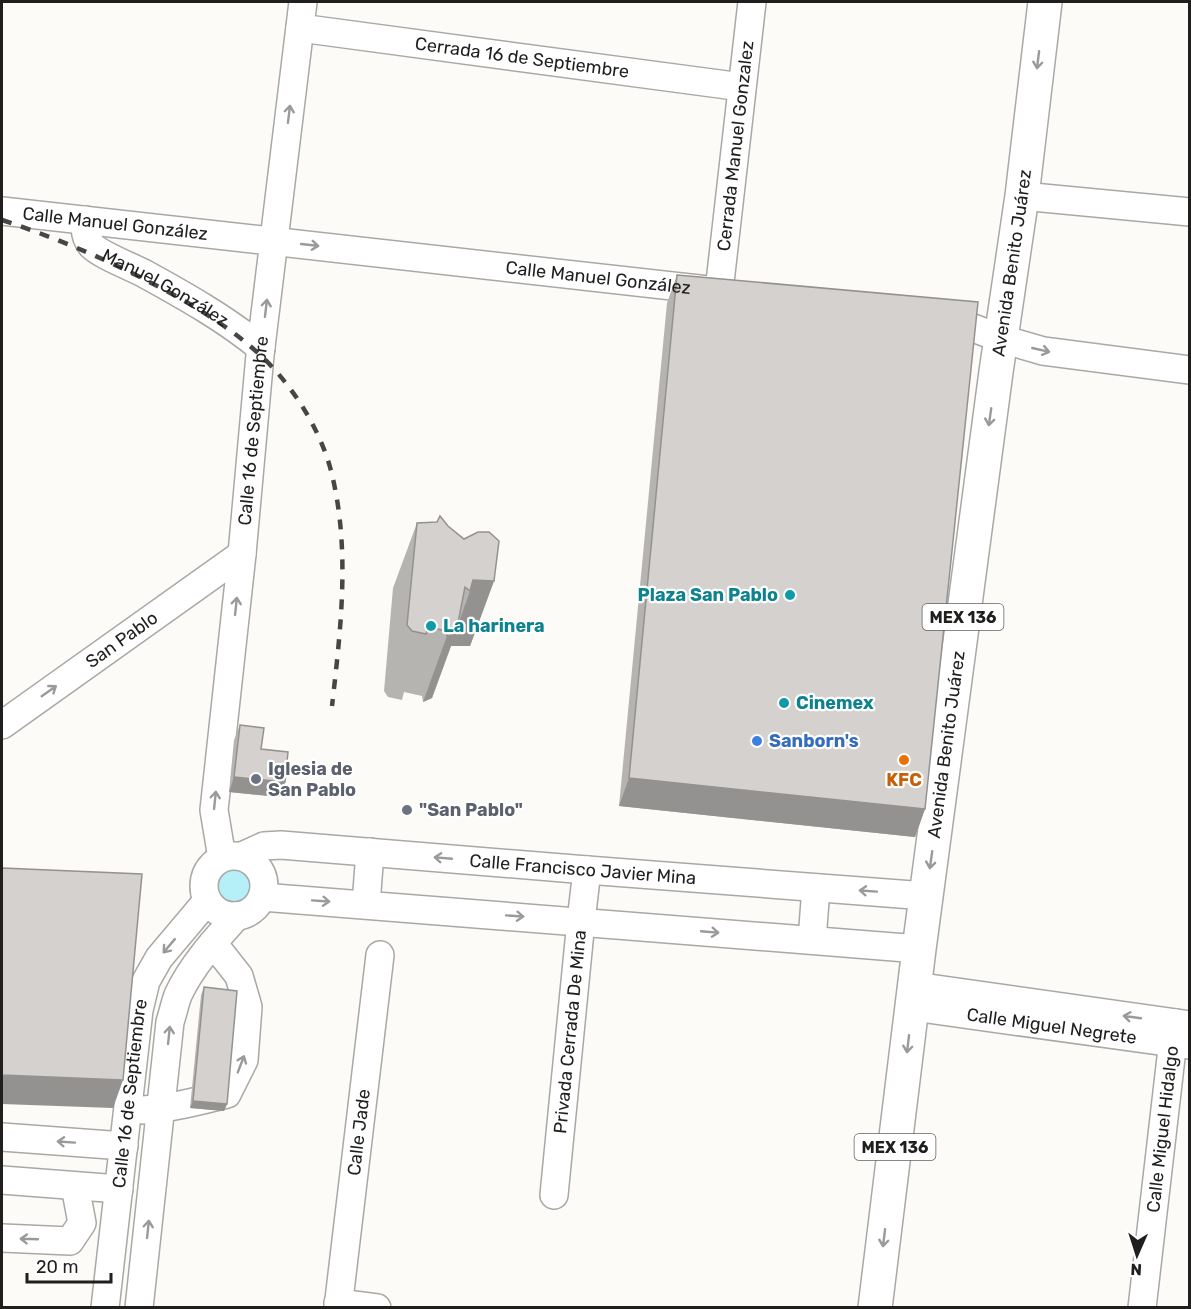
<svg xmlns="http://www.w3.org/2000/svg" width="1191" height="1309" font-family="Rubik,sans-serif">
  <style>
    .water { fill: #b5f0f9 }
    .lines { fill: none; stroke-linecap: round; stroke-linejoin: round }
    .minor-casing { stroke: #aaa8a5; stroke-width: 30 }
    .major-casing { stroke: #aaa8a5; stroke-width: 36 }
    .minor { stroke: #fff; stroke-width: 27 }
    .major { stroke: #fff; stroke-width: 33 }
    .rail { stroke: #474645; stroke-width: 4.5; stroke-dasharray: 10 10; stroke-linecap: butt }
    .wall { fill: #b6b4b1 }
    .shaded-wall { fill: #949290 }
    .building { fill: #d4d1ce; stroke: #949290; stroke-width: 1.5 }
    .oneway { stroke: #9b9a9a }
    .culture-dot { fill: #0f9aa8; stroke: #fff; stroke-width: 2 }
    .shop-dot { fill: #3f7fe0; stroke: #fff; stroke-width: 2 }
    .food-dot { fill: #e8710a; stroke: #fff; stroke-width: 2 }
    .worship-dot { fill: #6b7280; stroke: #fff; stroke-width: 2 }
    .labels { text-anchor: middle; stroke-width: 4.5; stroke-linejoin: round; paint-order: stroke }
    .shield { fill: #fff; stroke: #636262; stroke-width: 1.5 }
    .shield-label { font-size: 16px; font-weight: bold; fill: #201f1e }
    .street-label { font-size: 18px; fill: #201f1e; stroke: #fff }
    .culture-label { font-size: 18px; font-weight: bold; fill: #0d838f; stroke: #fff; text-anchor: start }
    .shop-label { font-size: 18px; font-weight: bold; fill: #366cbe; stroke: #fff; text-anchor: start }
    .worship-label { font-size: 18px; font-weight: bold; fill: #5b616d; stroke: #fff; text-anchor: start }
    .food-label { font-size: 18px; font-weight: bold; fill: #c56008; stroke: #fff }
  </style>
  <rect width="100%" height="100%" fill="#fdfbf8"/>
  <path class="water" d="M 252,861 C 264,873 267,882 260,898 C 257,904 255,909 249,912 C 245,914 239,914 235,914 C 220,915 216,912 209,900 C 201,885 203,879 211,865 Z"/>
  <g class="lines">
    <g class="minor-casing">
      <g id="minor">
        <path id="s1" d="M 300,28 L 742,87"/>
        <path d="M 1022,196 L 1190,212"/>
        <path id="s2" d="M 2,211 L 708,290"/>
        <path id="s3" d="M 85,220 C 85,230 85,238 92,246 C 101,255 132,267 145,274 C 185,296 226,319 261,348"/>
        <path id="s4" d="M 719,291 L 752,2"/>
        <path d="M 942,319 L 955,321 L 1002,339 L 1043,351 L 1190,370"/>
        <path id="s5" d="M 2,725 L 242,554"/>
        <circle cx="234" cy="886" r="30"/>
        <path id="s6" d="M 242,856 L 264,846 L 281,845 L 587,870 L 926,896"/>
        <path id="s7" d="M 222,858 L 214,810 L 242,554 L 260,355 L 303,2"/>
        <path d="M 262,897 L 919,949"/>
        <path d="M 366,904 L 370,852"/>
        <path d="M 812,940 L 816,888"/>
        <path d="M 915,986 L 1190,1025"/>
        <path id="s8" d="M 913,1007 L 1188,1045"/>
        <path d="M 143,1110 C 172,1108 199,1101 227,1094 L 244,1060 L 248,1007 L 239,976 L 213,943"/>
        <path d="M 2,1137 L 124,1146"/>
        <path d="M 2,1180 L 119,1189"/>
        <path id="s9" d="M 554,1195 L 581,921 L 587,870"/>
        <path d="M 2,1238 L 70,1241 L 82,1223 L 75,1186"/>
        <path d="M 338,1303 L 377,1308"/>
        <path id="s10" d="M 105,1308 L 139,1010 L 146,981 L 159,958 L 207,901"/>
        <path d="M 139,1308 L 170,1022 C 173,1013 175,1003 178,995 C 192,965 215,940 237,916"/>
        <path id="s11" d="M 338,1308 L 380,955"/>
        <path id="s12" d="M 1142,1308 L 1175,1023"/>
      </g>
    </g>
    <g class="major-casing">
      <g id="major">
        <path id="s13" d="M 875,1308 L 919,949 L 996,372 L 1022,196 L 1045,2"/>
      </g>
    </g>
    <use href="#minor" class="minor"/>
    <use href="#major" class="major"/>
    <path class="rail" d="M 2,220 C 66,241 129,269 188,303 C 213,318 236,333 258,353 C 290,382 318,425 330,467 C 351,545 341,627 332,706"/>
  </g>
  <g class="wall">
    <path d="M 677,275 L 925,809 L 915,837 L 619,806 L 667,303 Z"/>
    <path d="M 417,523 L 448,526 L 464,539 L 494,581 L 470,646 L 451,646 L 432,698 L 423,702 L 422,696 L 404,692 L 402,700 L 388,697 L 384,691 L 393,588 Z"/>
    <path d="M 240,725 L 261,749 L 285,782 L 280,797 L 229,792 L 234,740 Z"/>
    <path d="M 204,987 L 227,1104 L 224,1111 L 190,1108 L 201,995 Z"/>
  </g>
  <g class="shaded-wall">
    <path d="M 473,580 L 494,581 L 470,646 L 451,646 L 432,698 L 423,702 L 447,636 L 455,633 L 470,591 Z"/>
    <path d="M 234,777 L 285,782 L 280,797 L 229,792 Z"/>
    <path d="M 629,778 L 925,809 L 915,837 L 619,806 Z"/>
    <path d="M 2,1075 L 123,1080 L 113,1108 L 2,1104 Z"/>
    <path d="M 193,1101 L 227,1104 L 224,1111 L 190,1108 Z"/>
  </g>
  <g class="building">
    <path d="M 677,275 L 978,302 L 925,809 L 629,778 Z"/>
    <path d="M 440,516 L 448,526 L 464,539 L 478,532 L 489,532 L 499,541 L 494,581 L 473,580 L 470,591 L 465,587 L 456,633 L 447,636 L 446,631 L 428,627 L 426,634 L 412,631 L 407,625 L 417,523 L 437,522 Z"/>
    <path d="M 240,725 L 264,728 L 261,749 L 288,752 L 285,782 L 234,777 Z"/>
    <path d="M 2,868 L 142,874 L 123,1080 L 2,1075 Z"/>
    <path d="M 204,987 L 237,991 L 227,1104 L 193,1101 Z"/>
  </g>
  <defs><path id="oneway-shaft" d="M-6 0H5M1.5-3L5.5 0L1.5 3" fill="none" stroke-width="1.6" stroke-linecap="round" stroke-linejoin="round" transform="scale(1.5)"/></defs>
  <g class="oneway">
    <use href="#oneway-shaft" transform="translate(1038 60) rotate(97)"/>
    <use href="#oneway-shaft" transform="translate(289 114) rotate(-83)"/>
    <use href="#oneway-shaft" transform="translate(310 245) rotate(6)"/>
    <use href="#oneway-shaft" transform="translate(266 308) rotate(-83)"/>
    <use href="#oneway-shaft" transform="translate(1041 350) rotate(13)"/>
    <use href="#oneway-shaft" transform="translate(990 417) rotate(98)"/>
    <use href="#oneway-shaft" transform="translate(236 606) rotate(-84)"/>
    <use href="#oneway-shaft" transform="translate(49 691) rotate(-35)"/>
    <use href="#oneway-shaft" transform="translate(215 800) rotate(-84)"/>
    <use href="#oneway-shaft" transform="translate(443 858) rotate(-175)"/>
    <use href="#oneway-shaft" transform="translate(931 860) rotate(98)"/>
    <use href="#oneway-shaft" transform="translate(868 891) rotate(-176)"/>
    <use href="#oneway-shaft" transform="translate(321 901) rotate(4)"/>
    <use href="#oneway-shaft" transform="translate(515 916) rotate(4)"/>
    <use href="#oneway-shaft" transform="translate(710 932) rotate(5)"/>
    <use href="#oneway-shaft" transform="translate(169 946) rotate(130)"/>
    <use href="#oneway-shaft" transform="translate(1132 1017) rotate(-172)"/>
    <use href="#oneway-shaft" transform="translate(169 1035) rotate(-84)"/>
    <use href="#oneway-shaft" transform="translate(908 1044) rotate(97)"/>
    <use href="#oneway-shaft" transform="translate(241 1064) rotate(-69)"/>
    <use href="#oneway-shaft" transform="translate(66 1142) rotate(-176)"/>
    <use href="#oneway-shaft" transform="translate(148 1229) rotate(-84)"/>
    <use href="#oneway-shaft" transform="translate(884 1238) rotate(97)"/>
    <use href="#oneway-shaft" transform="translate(29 1239) rotate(-178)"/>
  </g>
  <g class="culture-dot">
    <circle cx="790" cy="595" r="6"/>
    <circle cx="431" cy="626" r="6"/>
    <circle cx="784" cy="703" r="6"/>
  </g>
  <circle class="shop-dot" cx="757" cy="741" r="6"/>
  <circle class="food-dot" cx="904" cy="760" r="6"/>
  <g class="worship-dot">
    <circle cx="256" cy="779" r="6"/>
    <circle cx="407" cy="810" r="6"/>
  </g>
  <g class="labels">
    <g class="shield">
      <rect x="922.5" y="604" width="81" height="26" rx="4.5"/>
      <rect x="854.5" y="1134" width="81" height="26" rx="4.5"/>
    </g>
    <g class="shield-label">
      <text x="963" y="623">MEX 136</text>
      <text x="895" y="1153">MEX 136</text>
    </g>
    <g class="street-label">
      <text dy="6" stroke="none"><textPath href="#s1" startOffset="224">Cerrada 16 de Septiembre</textPath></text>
      <text dy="6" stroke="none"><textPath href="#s4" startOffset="146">Cerrada Manuel Gonzalez</textPath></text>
      <text dy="6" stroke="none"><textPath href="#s2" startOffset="114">Calle Manuel González</textPath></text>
      <text dy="6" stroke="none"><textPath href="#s13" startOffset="1054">Avenida Benito Juárez</textPath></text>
      <text dy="6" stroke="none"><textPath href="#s2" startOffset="600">Calle Manuel González</textPath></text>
      <text dy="6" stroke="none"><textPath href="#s3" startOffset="112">Manuel González</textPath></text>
      <text dy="6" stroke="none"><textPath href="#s7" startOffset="430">Calle 16 de Septiembre</textPath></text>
      <text dy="6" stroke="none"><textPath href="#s5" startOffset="147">San Pablo</textPath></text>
      <text dy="6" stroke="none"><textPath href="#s13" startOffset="568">Avenida Benito Juárez</textPath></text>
      <text dy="6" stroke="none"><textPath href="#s6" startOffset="344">Calle Francisco Javier Mina</textPath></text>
      <text dy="6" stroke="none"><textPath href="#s8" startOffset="140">Calle Miguel Negrete</textPath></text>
      <text dy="6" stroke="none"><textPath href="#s9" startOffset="164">Privada Cerrada De Mina</textPath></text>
      <text dy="6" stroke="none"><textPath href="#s10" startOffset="216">Calle 16 de Septiembre</textPath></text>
      <text dy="6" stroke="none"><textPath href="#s12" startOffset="180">Calle Miguel Hidalgo</textPath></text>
      <text dy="6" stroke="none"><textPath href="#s11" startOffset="177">Calle Jade</textPath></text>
    </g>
    <g class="culture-label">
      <text x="778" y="601" text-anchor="end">Plaza San Pablo</text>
      <text x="443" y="632">La harinera</text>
      <text x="796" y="709">Cinemex</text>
    </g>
    <g class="shop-label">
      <text x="769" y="747">Sanborn's</text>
    </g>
    <g class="worship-label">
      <text x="268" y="775">Iglesia de<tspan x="268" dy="21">San Pablo</tspan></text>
      <text x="419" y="816">"San Pablo"</text>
    </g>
    <g class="food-label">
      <text x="904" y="786">KFC</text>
    </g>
  </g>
  <rect width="1191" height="1309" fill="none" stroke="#201f1e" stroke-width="6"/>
  <g transform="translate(1137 1255) rotate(183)" stroke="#ffffff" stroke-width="4.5" paint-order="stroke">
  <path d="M0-4.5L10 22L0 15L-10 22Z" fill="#201f1e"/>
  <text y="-9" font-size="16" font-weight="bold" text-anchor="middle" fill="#201f1e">N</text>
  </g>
  <path d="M27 1273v9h84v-9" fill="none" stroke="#201f1e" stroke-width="3"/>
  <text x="36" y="1273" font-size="18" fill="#201f1e" stroke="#ffffff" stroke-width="4.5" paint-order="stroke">20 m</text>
</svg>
